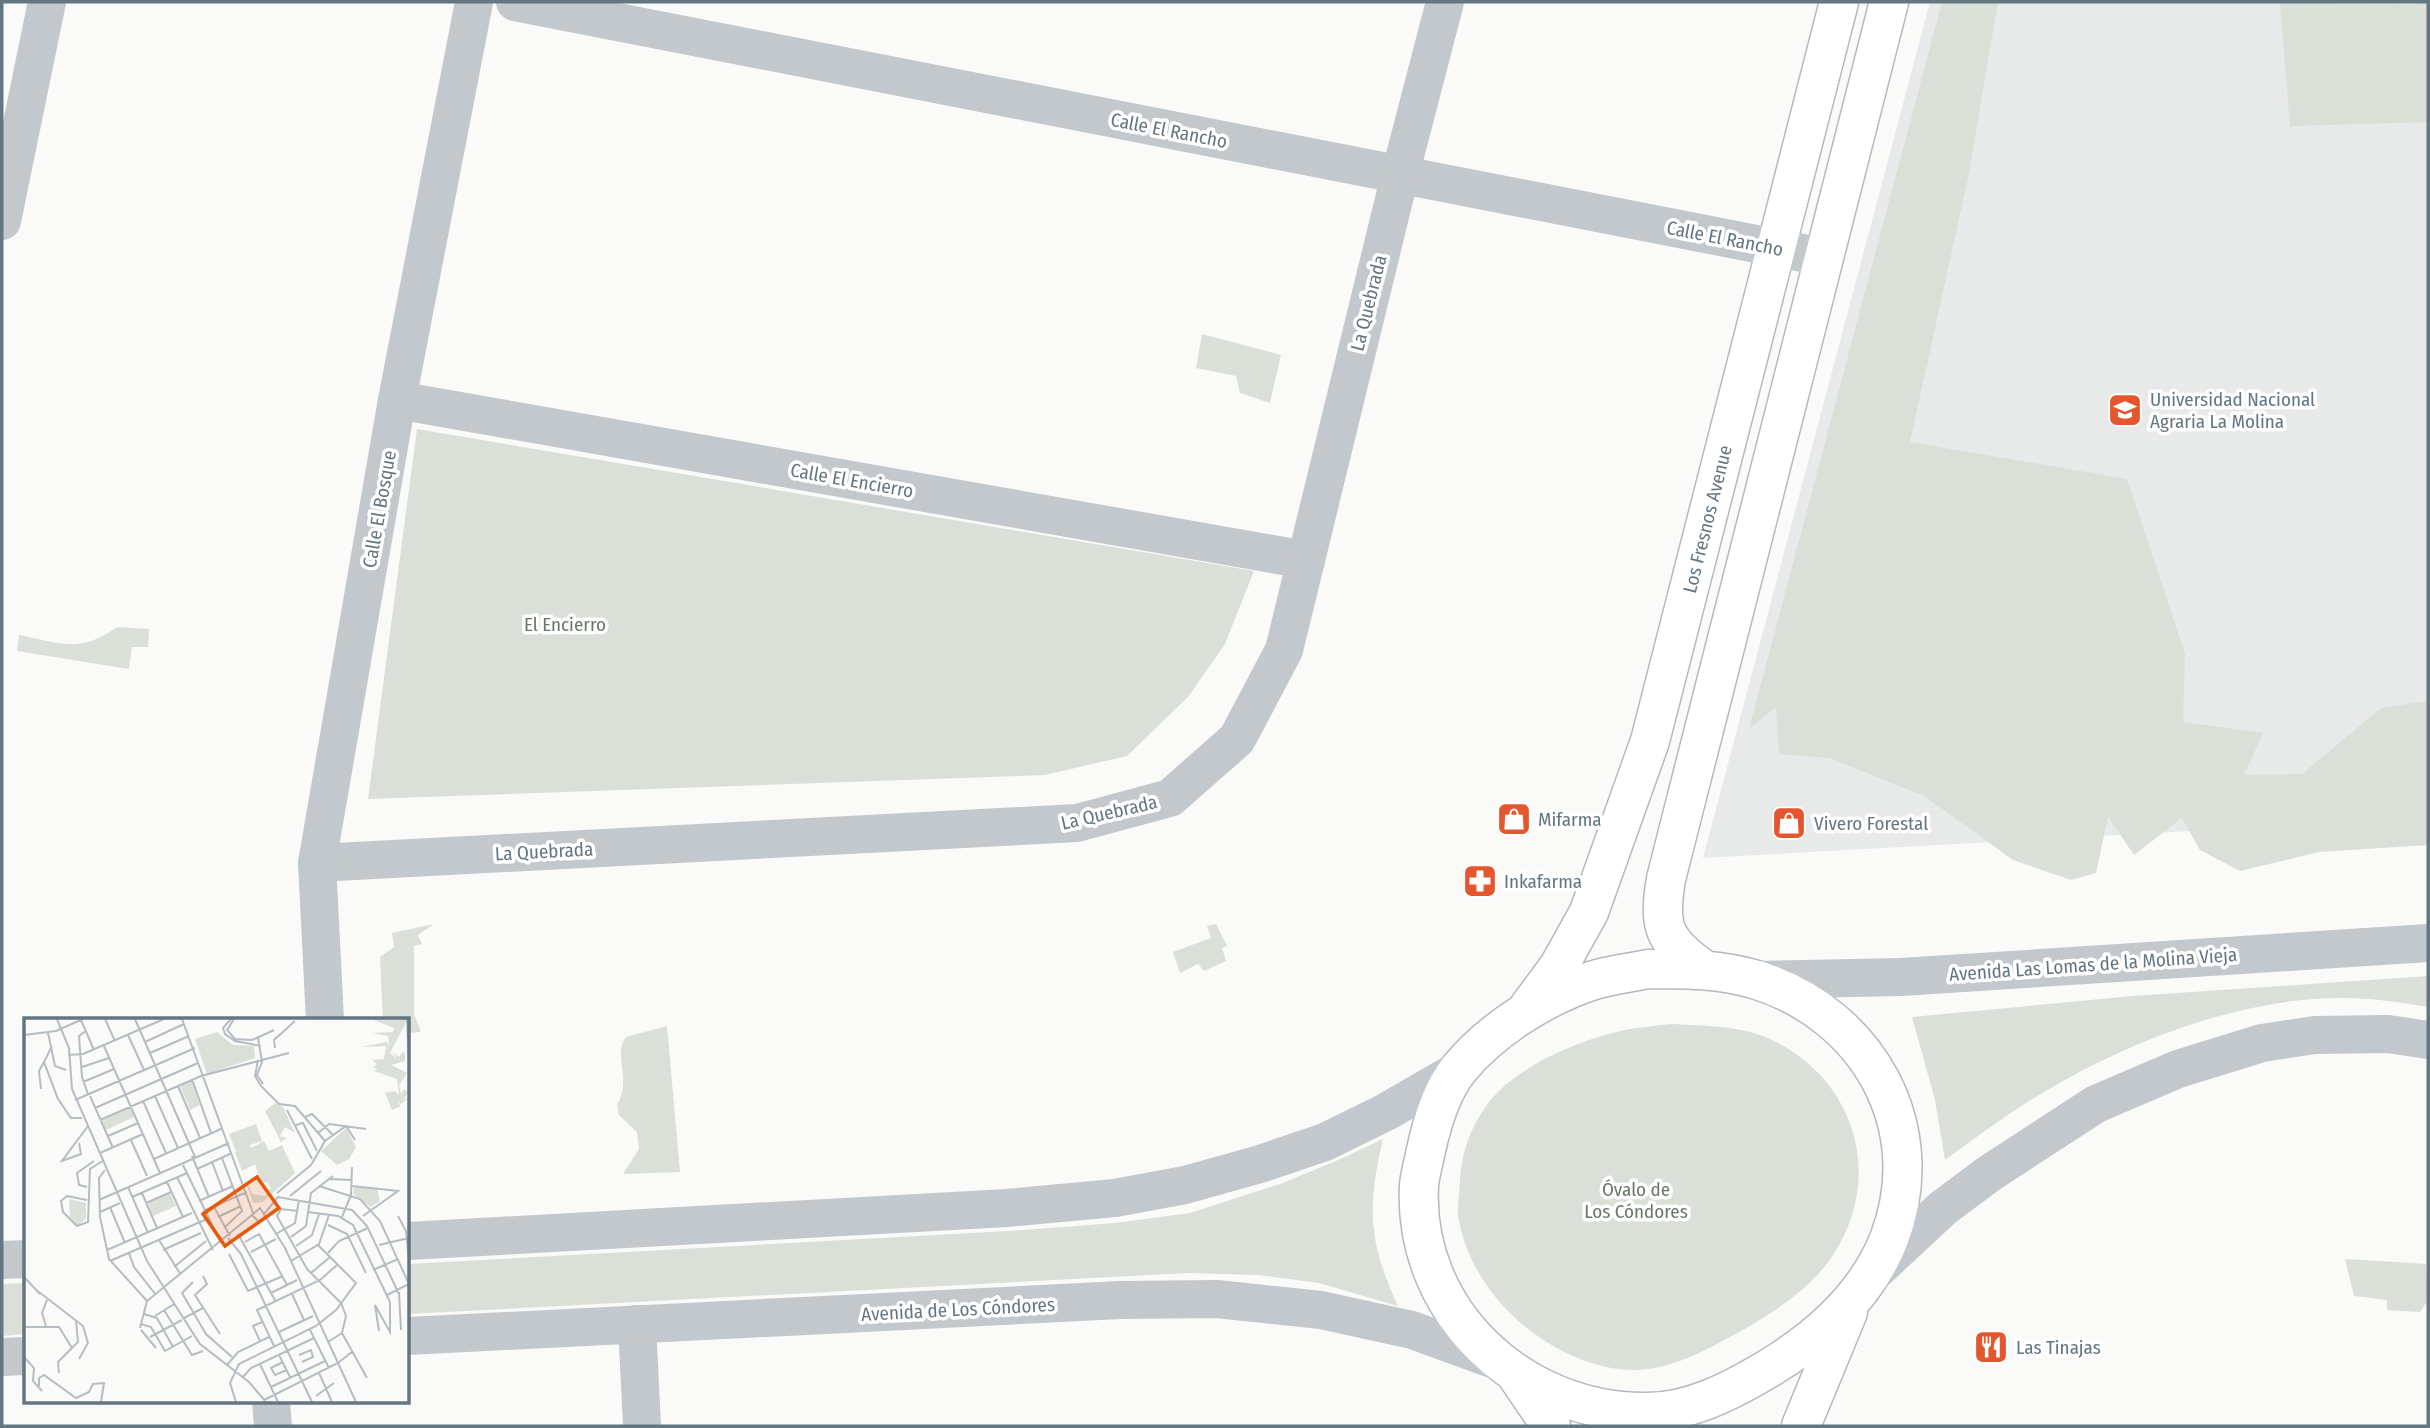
<svg xmlns="http://www.w3.org/2000/svg" width="2430" height="1428" font-family="'Fira Sans Condensed',sans-serif">
  <style>
    .built { fill: #e8e9e9 }
    .green { fill: #dadfd7 }
    .lines { fill: none; stroke-linecap: round; stroke-linejoin: round }
    .secondary-casing { stroke: #b3babf; stroke-width: 41 }
    .minor { stroke: #c3c8cc; stroke-width: 38 }
    .tertiary { stroke: #c3c8cc; stroke-width: 38 }
    .secondary { stroke: #fff; stroke-width: 38 }
    .labels { text-anchor: middle; stroke-width: 7; stroke-linejoin: round; paint-order: stroke }
    .street-label { font-size: 19px; fill: #657683; stroke: #fff }
    .poi-label { font-size: 19px; fill: #657683; stroke: #fff; text-anchor: start }
    .park-label { font-size: 19px; fill: #687a64; stroke: #fff }
    .inset-road { fill: none; stroke: #b5bdc2; stroke-width: 2 }
    .view { fill: #e8590c; fill-opacity: 0.15; stroke: #e8590c; stroke-width: 3.5 }
    .inset-edge { fill: none; stroke: #657683; stroke-width: 3.5 }
  </style>
  <rect width="100%" height="100%" fill="#fafaf8"/>
  <path class="built" d="M 1930,2 L 2428,2 L 2428,818 L 1703,858 Z"/>
  <g class="green">
    <path d="M 1942,2 L 1998,2 L 1968,178 L 1910,442 L 2127,479 L 2185,654 L 2183,722 L 2263,733 L 2244,775 L 2302,774 L 2381,708 L 2428,701 L 2428,845 L 2319,852 L 2240,871 L 2200,850 L 2182,818 L 2134,855 L 2108,817 L 2096,873 L 2071,880 L 2013,860 L 1924,796 L 1830,758 L 1779,754 L 1776,707 L 1749,729 Z"/>
    <path d="M 2280,2 L 2413,5 L 2418,2 L 2428,2 L 2428,122 L 2290,126 Z"/>
    <path d="M 1202,334 L 1281,355 L 1270,403 L 1240,393 L 1236,376 L 1196,368 Z"/>
    <path d="M 417,429 L 1254,571 L 1225,644 L 1188,697 L 1127,756 L 1045,775 L 368,799 Z"/>
    <path d="M 117,627 L 149,629 L 148,647 L 132,647 L 129,669 L 17,651 L 19,635 C 60,643 80,654 117,627 Z"/>
    <path d="M 434,924 L 418,935 L 422,944 L 414,946 L 414,1014 L 421,1032 L 408,1033 L 408,1020 L 383,1020 L 380,957 L 394,947 L 392,933 Z"/>
    <path d="M 1216,924 L 1227,946 L 1222,948 L 1226,961 L 1204,971 L 1198,964 L 1180,973 L 1173,952 L 1211,938 L 1207,926 Z"/>
    <path d="M 2428,976 L 2428,1007 C 2400,1002 2372,998 2344,998 C 2244,997 2131,1040 2046,1091 C 2011,1111 1978,1136 1945,1160 L 1935,1100 L 1912,1017 L 2133,996 Z"/>
    <path d="M 1672,1024 C 1704,1026 1740,1025 1770,1039 C 1855,1078 1885,1176 1833,1255 C 1811,1290 1764,1319 1728,1338 C 1692,1358 1654,1376 1611,1368 C 1539,1354 1473,1293 1459,1221 C 1456,1209 1460,1193 1460,1180 C 1462,1147 1475,1115 1499,1091 C 1528,1062 1585,1038 1625,1030 C 1640,1027 1656,1026 1672,1024 Z"/>
    <path d="M 667,1026 L 680,1172 L 623,1174 L 639,1149 L 637,1132 L 619,1115 L 617,1105 C 633,1079 612,1056 626,1037 Z"/>
    <path d="M 1383,1139 C 1367,1208 1368,1241 1398,1306 L 1319,1283 L 1259,1275 L 1188,1273 L 408,1314 L 408,1264 L 1008,1231 L 1115,1223 L 1190,1213 L 1280,1184 L 1336,1161 Z"/>
    <path d="M 2345,1259 L 2426,1264 L 2428,1300 L 2420,1312 L 2387,1310 L 2387,1300 L 2354,1296 Z"/>
    <path d="M 26,1283 L 26,1334 L 2,1336 L 2,1284 Z"/>
  </g>
  <g class="lines">
    <g class="secondary-casing">
      <g id="secondary">
        <path d="M 1648,969 C 1685,969 1721,969 1757,980 C 1868,1015 1932,1127 1889,1239 C 1866,1297 1818,1339 1766,1370 C 1729,1392 1688,1413 1644,1412 C 1521,1412 1412,1312 1419,1185 C 1420,1174 1424,1161 1426,1150 C 1432,1123 1441,1091 1459,1069 C 1491,1030 1543,997 1591,981 C 1609,975 1630,973 1648,969 Z"/>
        <path d="M 1703,969 C 1663,941 1658,926 1666,879 L 1889,2"/>
        <path d="M 1528,1008 L 1559,966 L 1589,912 L 1650,741 L 1839,2"/>
        <path d="M 1517,1376 L 1551,1426"/>
        <path d="M 1801,1426 L 1848,1312"/>
      </g>
    </g>
    <g class="minor">
      <path d="M 515,2 L 1823,257"/>
      <path d="M 2,221 L 47,2"/>
      <path d="M 397,400 L 1306,560"/>
      <path d="M 317,863 L 1077,823 L 1170,798 L 1237,739 L 1284,650 L 1400,175 L 1445,2"/>
      <path d="M 325,1020 L 317,863 L 397,400 L 474,2"/>
      <path d="M 637,1324 L 642,1426"/>
      <path d="M 271,1402 L 273,1426"/>
    </g>
    <g class="tertiary">
      <path d="M 1757,980 L 1901,977 L 2428,943"/>
      <path d="M 408,1241 L 1007,1208 L 1115,1198 L 1185,1185 L 1260,1164 L 1325,1142 L 1386,1112 L 1457,1071"/>
      <path d="M 2,1260 L 26,1259"/>
      <path d="M 1869,1277 L 1943,1208 L 1990,1173 L 2096,1104 L 2178,1069 L 2262,1043 L 2315,1035 L 2388,1034 L 2428,1040"/>
      <path d="M 408,1336 L 1120,1300 L 1217,1299 L 1321,1310 L 1412,1330 L 1500,1362"/>
      <path d="M 2,1357 L 26,1356"/>
    </g>
    <use href="#secondary" class="secondary"/>
  </g>
  <defs>
    <g id="university-square" transform="scale(1.75)"><rect x="-9" y="-9" width="18" height="18" rx="4" fill="#e4572e" stroke="#fff"/><path d="M0-5L7-2L0 1L-7-2ZM-4 1L0 2.5L4 1V4Q0 6-4 4Z" fill="#fff"/></g>
    <g id="shop-square" transform="scale(1.75)"><rect x="-9" y="-9" width="18" height="18" rx="4" fill="#e4572e" stroke="#fff"/><path d="M-5-2.5h2.3a2.7 3.5 0 0 1 5.4 0H5L5.5 6h-11ZM-1.5-2.5h3a1.5 2.3 0 0 0-3 0Z" fill="#fff"/></g>
    <g id="pharmacy-square" transform="scale(1.75)"><rect x="-9" y="-9" width="18" height="18" rx="4" fill="#e4572e" stroke="#fff"/><path d="M-2-6h4v4h4v4h-4v4h-4v-4h-4v-4h4Z" fill="#fff"/></g>
    <g id="restaurant-square" transform="scale(1.75)"><rect x="-9" y="-9" width="18" height="18" rx="4" fill="#e4572e" stroke="#fff"/><path d="M-5-6h1v4h1v-4h1v4h1v-4h1v5L-1.5 .5V6h-2V.5L-5-1ZM5-6V6H3V1.5H1.5Q1.5-4 5-6Z" fill="#fff"/></g>
  </defs>
  <g fill-rule="evenodd">
    <use href="#university-square" x="2125" y="410"/>
    <use href="#shop-square" x="1514" y="819"/>
    <use href="#shop-square" x="1789" y="823"/>
    <use href="#pharmacy-square" x="1480" y="881"/>
    <use href="#restaurant-square" x="1991" y="1347"/>
  </g>
  <g class="labels">
    <g class="street-label">
      <text transform="translate(1169 130) rotate(11)" y="7">Calle El Rancho</text>
      <text transform="translate(1725 238) rotate(11)" y="7">Calle El Rancho</text>
      <text transform="translate(1368 303) rotate(-76)" y="7">La Quebrada</text>
      <text transform="translate(852 480) rotate(10)" y="7">Calle El Encierro</text>
      <text transform="translate(379 509) rotate(-80)" y="7">Calle El Bosque</text>
      <text transform="translate(1707 519) rotate(-76)" y="7">Los Fresnos Avenue</text>
      <text transform="translate(1109 812) rotate(-13)" y="7">La Quebrada</text>
      <text transform="translate(544 851) rotate(-3)" y="7">La Quebrada</text>
      <text transform="translate(2093 964) rotate(-4)" y="7">Avenida Las Lomas de la Molina Vieja</text>
      <text transform="translate(958 1309) rotate(-3)" y="7">Avenida de Los Cóndores</text>
    </g>
    <g class="poi-label">
      <text x="2150" y="406">Universidad Nacional<tspan x="2150" dy="22">Agraria La Molina</tspan></text>
      <text x="1538" y="826">Mifarma</text>
      <text x="1814" y="830">Vivero Forestal</text>
      <text x="1504" y="888">Inkafarma</text>
      <text x="2016" y="1354">Las Tinajas</text>
    </g>
    <g class="park-label">
      <text x="565" y="631">El Encierro</text>
      <text x="1636" y="1196">Óvalo de<tspan x="1636" dy="22">Los Cóndores</tspan></text>
    </g>
  </g>
  <g transform="translate(24 1018)">
    <rect width="385" height="385" fill="#fafaf8"/>
    <path d="M 347,1 L 384,1 L 366,35 L 373,41 L 369,34 L 375,39 L 379,33 L 381,36 L 381,43 L 367,47 L 383,55 L 375,67 L 377,76 L 380,71 L 384,75 L 379,82 L 384,80 L 377,86 L 373,83 L 377,88 L 368,92 L 361,75 L 371,73 L 375,77 L 373,61 L 350,53 L 354,50 L 349,50 L 353,46 L 348,42 L 360,41 L 362,28 L 337,29 L 363,24 L 366,28 L 364,18 L 348,15 L 369,14 L 370,10 ZM 193,14 L 209,27 L 230,28 L 231,40 L 183,56 L 171,21 ZM 168,63 L 176,87 L 166,92 L 156,68 ZM 251,85 L 259,89 L 271,115 L 261,109 L 256,118 L 263,120 L 257,124 L 241,93 ZM 106,90 L 110,99 L 82,112 L 78,102 ZM 232,106 L 238,123 L 226,127 L 227,130 L 240,123 L 245,133 L 258,127 L 271,155 L 239,184 L 229,185 L 221,162 L 229,176 L 241,178 L 247,170 L 244,165 L 230,161 L 234,156 L 231,146 L 218,153 L 211,134 L 218,131 L 212,133 L 205,116 ZM 322,110 L 332,129 L 325,141 L 313,147 L 297,133 ZM 330,169 L 353,170 L 356,183 L 347,189 L 329,176 ZM 146,175 L 152,188 L 129,198 L 124,185 ZM 45,181 L 62,185 L 62,200 L 54,208 L 46,199 Z" fill="#dadfd7"/>
    <path class="inset-road" d="M 33,1 L 45,30 L 48,71 L 123,243 L 176,326 L 225,364 L 242,384M 81,1 L 91,23M 111,1 L 171,139M 158,1 L 229,195M 207,1 L 199,10 L 201,16 L 211,23 L 237,28M 210,1 L 203,12 L 211,21 L 228,22 L 250,12M 383,1 L 385,50M 57,2 L 70,32M 62,13 L 55,18 L 58,59 L 64,76M 24,15 L 31,48 L 42,52M 0,17 L 32,13 L 59,1M 104,17 L 120,52M 234,20 L 238,44 L 233,57 L 239,66M 121,24 L 160,6M 28,28 L 20,44 L 34,81 L 47,100 L 58,100M 80,28 L 136,155M 251,30 L 250,22 L 271,3M 126,35 L 165,18M 44,37 L 59,36 L 140,1M 234,42 L 231,58 L 237,68 L 255,86 L 271,88 L 301,123M 58,49 L 85,40M 168,61 L 187,115M 59,64 L 90,51M 154,68 L 176,120M 17,71 L 15,53 L 20,44M 66,78 L 89,130M 131,78 L 154,130M 51,82 L 171,30M 119,83 L 142,135M 71,90 L 174,45M 263,92 L 288,141M 281,99 L 288,96 L 309,117M 76,102 L 177,58 L 265,35M 272,107 L 279,105 L 293,133M 294,115 L 305,106 L 342,111M 84,118 L 114,105M 107,122 L 123,158M 55,125 L 57,136 L 38,143 L 64,108M 76,135 L 119,116M 168,138 L 185,179M 198,140 L 218,193 L 200,210M 130,141 L 199,110M 188,144 L 199,173M 158,145 L 197,225M 173,151 L 208,135M 81,152 L 75,160 L 76,199 L 85,241 L 123,283M 153,159 L 189,232M 305,161 L 328,162M 143,164 L 159,199M 295,168 L 336,181 L 356,203 L 385,266 L 363,277M 328,168 L 374,173 L 339,198M 63,169 L 55,167 L 53,155 L 70,143M 104,169 L 124,215M 118,175 L 133,210M 253,175 L 287,147 L 301,123 L 322,108 L 331,122M 266,178 L 297,153M 108,179 L 163,155M 63,182 L 43,178 L 37,183 L 39,194 L 53,208 L 64,204 L 66,151 L 80,142M 75,182 L 205,125M 175,183 L 209,168M 122,185 L 147,174M 86,189 L 101,225M 190,189 L 206,218M 179,193 L 223,174M 274,193 L 257,191 L 253,198 L 283,251 L 317,285 L 322,298 L 318,315 L 304,324M 76,194 L 96,185M 284,194 L 314,198 L 329,207 L 366,284M 240,196 L 254,179 L 328,192 L 343,208 L 375,276M 374,198 L 382,213 L 385,242M 194,199 L 217,188M 318,199 L 327,177 L 328,149M 234,203 L 228,197 L 236,190 L 261,230 L 332,384M 304,207 L 323,216 L 342,255M 214,216 L 252,284M 252,216 L 271,205 L 275,182M 267,219 L 282,208 L 287,175 L 309,158M 204,220 L 217,236 L 288,384M 135,222 L 157,257M 221,224 L 235,216 L 263,267M 355,227 L 385,220M 272,228 L 288,217 L 295,196M 83,232 L 168,195M 139,232 L 177,215M 227,234 L 252,221M 105,235 L 110,249 L 132,277M 304,235 L 315,223 L 344,210M 205,236 L 224,273 L 259,258M 86,243 L 183,201M 267,243 L 295,226 L 305,197M 150,249 L 182,223M 349,252 L 374,241M 287,255 L 306,239M 179,258 L 183,266 L 171,277 L 196,316M 0,259 L 16,276M 169,264 L 158,275 L 182,316 L 208,339M 15,274 L 59,308 L 64,325 L 55,341M 375,274 L 377,312M 247,275 L 273,262M 268,276 L 280,302M 140,292 L 168,337 L 179,333M 120,296 L 133,300 L 149,329M 131,298 L 150,286M 160,300 L 179,290M 117,306 L 127,309 L 141,333 L 168,318M 22,308 L 18,295 L 23,282M 0,309 L 35,309 L 48,330M 116,310 L 123,283 L 228,197M 117,312 L 132,330M 286,312 L 305,350M 355,313 L 351,287 L 366,314 L 366,284M 255,314 L 289,298M 318,315 L 343,360M 126,319 L 158,302M 236,323 L 229,308 L 238,304M 250,328 L 233,292 L 296,262 L 313,247M 255,337 L 266,359M 275,337 L 287,332 L 289,339 L 278,344M 0,339 L 10,350 L 9,363 L 18,373M 259,344 L 247,350 L 251,357 L 263,352M 236,346 L 254,384M 203,347 L 214,334 L 245,319M 35,355 L 34,344 L 54,324 L 52,303M 295,355 L 308,384M 219,359 L 227,350 L 290,320M 15,368 L 15,360 L 20,357 L 52,380 L 65,374 L 69,366 L 80,365 L 77,384M 247,369 L 301,343M 292,378 L 310,365M 240,382 L 314,345 L 329,333M 212,384 L 206,365 L 215,346 L 292,308 L 312,292 L 332,265 L 294,227"/>
    <path class="view" d="M 233,159 L 255,190 L 201,228 L 179,196 Z"/>
    <rect width="385" height="385" class="inset-edge"/>
  </g>
  <rect width="2430" height="1428" fill="none" stroke="#657683" stroke-width="7"/>
</svg>
